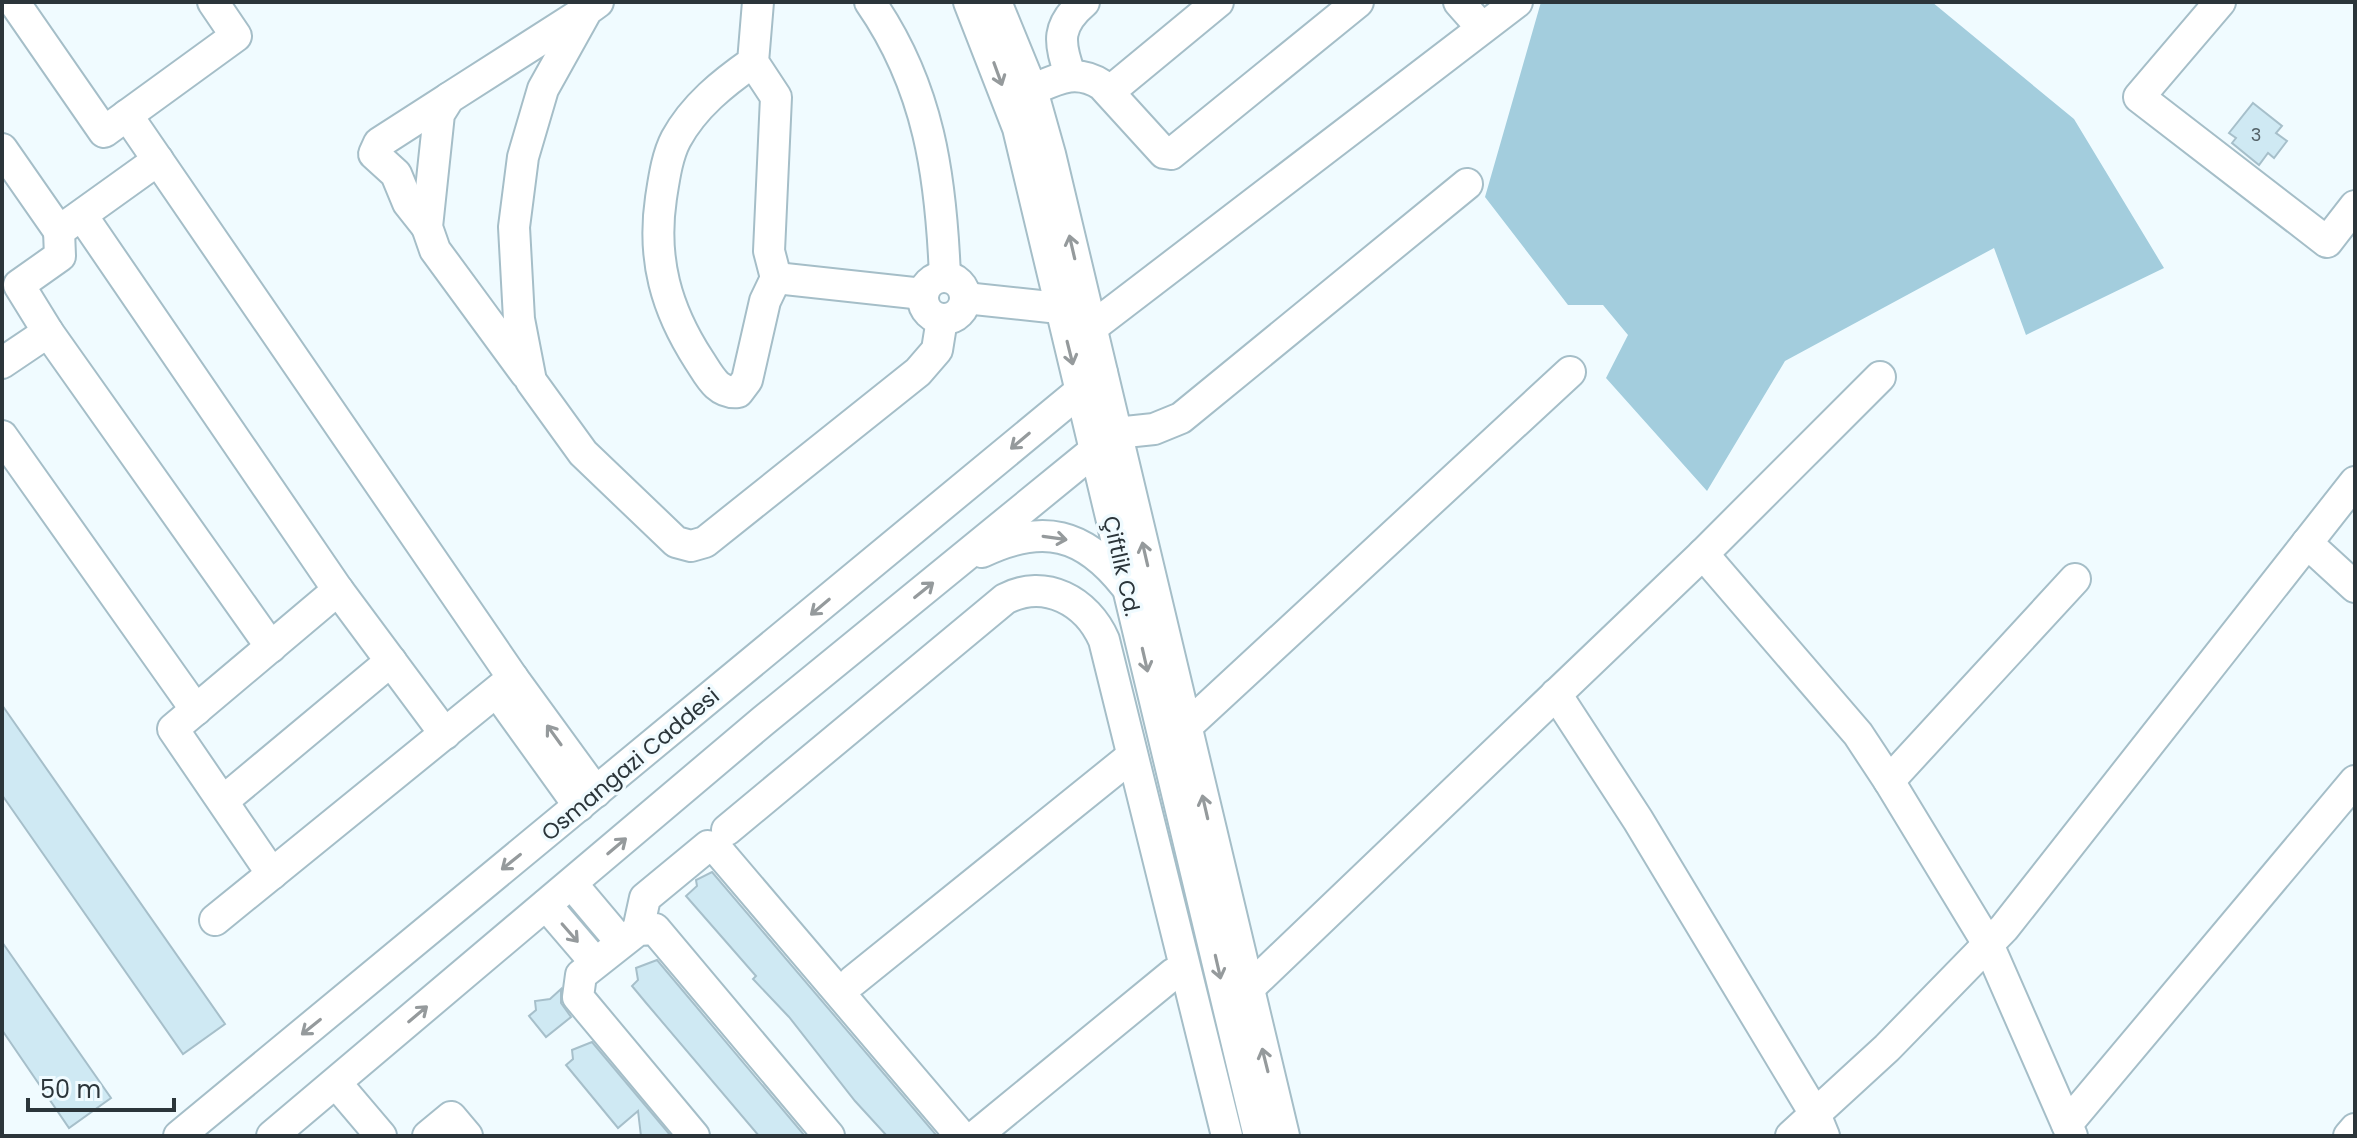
<svg xmlns="http://www.w3.org/2000/svg" width="2357" height="1138" font-family="Poppins,sans-serif">
  <style>
    .green { fill: #a3cddd }
    .building { fill: #cfe9f3; stroke: #a6bfca; stroke-width: 2 }
    .lines { fill: none; stroke-linecap: round; stroke-linejoin: round }
    .minor-casing { stroke: #a5bec8; stroke-width: 34 }
    .minor { stroke: #fff; stroke-width: 30 }
    .oneway { stroke: #959a9c }
    .labels { text-anchor: middle; stroke-width: 7; stroke-linejoin: round; paint-order: stroke }
    .number-label { font-size: 18px; fill: #546268 }
    .street-label { font-size: 22px; fill: #2b353a; stroke: #f0fbff }
  </style>
  <rect width="100%" height="100%" fill="#f0fbff"/>
  <path class="green" d="M 1541,2 L 1932,2 L 2074,119 L 2164,268 L 2026,335 L 1994,248 L 1785,361 L 1707,491 L 1606,378 L 1628,335 L 1603,305 L 1568,305 L 1485,197 Z"/>
  <g class="building">
    <path d="M 2253,103 L 2282,126 L 2276,133 L 2287,141 L 2274,158 L 2268,153 L 2259,165 L 2232,143 L 2236,138 L 2229,133 Z"/>
    <path d="M 2,705 L 225,1024 L 183,1054 L 2,795 Z"/>
    <path d="M 712,872 L 937,1136 L 887,1136 L 855,1101 L 789,1017 L 753,979 L 756,976 L 686,896 L 697,886 L 696,880 Z"/>
    <path d="M 2,942 L 111,1098 L 69,1128 L 2,1030 Z"/>
    <path d="M 657,960 L 805,1136 L 759,1136 L 647,1004 L 632,986 L 638,980 L 636,968 Z"/>
    <path d="M 561,989 L 561,1003 L 571,1017 L 546,1037 L 529,1016 L 536,1010 L 535,1001 L 550,999 Z"/>
    <path d="M 592,1042 L 671,1136 L 641,1136 L 638,1111 L 618,1128 L 566,1065 L 573,1059 L 572,1050 Z"/>
  </g>
  <g class="lines">
    <g class="minor-casing">
      <g id="minor">
        <path d="M 14,2 L 104,132 L 236,36 L 213,2"/>
        <path d="M 598,2 L 587,10 L 543,89 L 523,157 L 514,227 L 519,319 L 531,381 L 583,453 L 676,542 L 691,546 L 705,542 L 918,372 L 937,350 L 942,319"/>
        <path d="M 870,2 C 929,87 941,176 945,277"/>
        <path d="M 969,2 L 1018,128 L 1259,1136"/>
        <path d="M 996,2 L 1032,90 L 1050,154 L 1284,1136"/>
        <path d="M 1459,2 L 1482,28"/>
        <path d="M 2220,2 L 2139,97 L 2327,242 L 2355,206"/>
        <path d="M 753,62 C 723,83 694,106 676,139 C 667,156 664,179 661,198 C 652,259 666,309 699,360 C 709,375 717,394 738,392 L 747,380 L 765,301 L 776,278 L 769,251 L 776,97 L 753,62 L 758,2"/>
        <path d="M 1070,74 C 1058,42 1057,25 1084,2"/>
        <path d="M 1032,90 C 1057,79 1076,68 1102,85 L 1164,153 L 1171,154 L 1358,2"/>
        <path d="M 1109,92 L 1218,2"/>
        <path d="M 127,115 L 513,678 L 215,920"/>
        <path d="M 2,149 L 59,231 L 158,160"/>
        <path d="M 83,217 L 338,590 L 445,734"/>
        <path d="M 427,227 L 408,203 L 396,174 L 374,154 L 379,143 L 449,98"/>
        <path d="M 59,231 L 60,256 L 19,285 L 48,332 L 271,647"/>
        <circle cx="944" cy="298" r="21"/>
        <path d="M 776,278 L 923,294"/>
        <path d="M 965,298 L 1059,308"/>
        <path d="M 1091,328 L 1517,2"/>
        <path d="M 2,363 L 48,332"/>
        <path d="M 526,374 L 435,250 L 427,227 L 439,114 L 449,98 L 585,11"/>
        <path d="M 2,436 L 196,710"/>
        <path d="M 2307,543 L 2355,587"/>
        <path d="M 982,552 C 1043,523 1084,533 1125,585"/>
        <path d="M 1703,554 L 1858,734 L 1889,781 L 1988,944 L 2072,1136"/>
        <path d="M 513,678 L 596,792"/>
        <path d="M 497,692 L 579,806"/>
        <path d="M 1556,694 L 1638,820 L 1815,1114 L 1824,1136"/>
        <path d="M 1186,727 L 1570,372"/>
        <path d="M 1889,781 L 2075,579"/>
        <path d="M 223,801 L 391,661"/>
        <path d="M 727,830 L 1005,599 C 1045,578 1087,601 1104,640 L 1227,1136"/>
        <path d="M 272,874 L 173,729 L 338,590"/>
        <path d="M 572,884 L 620,941"/>
        <path d="M 546,905 L 594,961"/>
        <path d="M 638,930 L 645,898 L 708,846 L 716,848 L 961,1136"/>
        <path d="M 853,981 L 1132,756"/>
        <path d="M 1248,989 L 1703,554 L 1880,377"/>
        <path d="M 336,1083 L 381,1136"/>
        <path d="M 2067,1124 L 2355,781"/>
        <path d="M 978,1134 L 1173,974 L 1184,969"/>
        <path d="M 179,1136 L 1102,373"/>
        <path d="M 272,1136 L 763,721 L 1095,450 L 1116,433 L 1154,429 L 1181,418 L 1467,184"/>
        <path d="M 428,1136 L 451,1117 L 467,1136"/>
        <path d="M 694,1136 L 578,997 L 581,975 L 638,930 L 655,929 L 829,1136"/>
        <path d="M 1791,1136 L 1887,1048 L 2004,928 L 2355,482"/>
        <path d="M 2349,1136 L 2355,1129"/>
      </g>
    </g>
    <use href="#minor" class="minor"/>
  </g>
  <defs><path id="oneway-shaft" d="M-6 0H5M1.5-3L5.5 0L1.5 3" fill="none" stroke-width="1.6" stroke-linecap="round" stroke-linejoin="round" transform="scale(2)"/></defs>
  <g class="oneway">
    <use href="#oneway-shaft" transform="translate(998 74) rotate(70)"/>
    <use href="#oneway-shaft" transform="translate(1072 247) rotate(-103)"/>
    <use href="#oneway-shaft" transform="translate(1070 353) rotate(76)"/>
    <use href="#oneway-shaft" transform="translate(1020 441) rotate(140)"/>
    <use href="#oneway-shaft" transform="translate(1055 538) rotate(8)"/>
    <use href="#oneway-shaft" transform="translate(1145 554) rotate(-103)"/>
    <use href="#oneway-shaft" transform="translate(924 590) rotate(-39)"/>
    <use href="#oneway-shaft" transform="translate(820 607) rotate(140)"/>
    <use href="#oneway-shaft" transform="translate(1145 660) rotate(77)"/>
    <use href="#oneway-shaft" transform="translate(554 735) rotate(-126)"/>
    <use href="#oneway-shaft" transform="translate(1205 807) rotate(-103)"/>
    <use href="#oneway-shaft" transform="translate(617 846) rotate(-40)"/>
    <use href="#oneway-shaft" transform="translate(511 862) rotate(141)"/>
    <use href="#oneway-shaft" transform="translate(570 933) rotate(49)"/>
    <use href="#oneway-shaft" transform="translate(1218 967) rotate(77)"/>
    <use href="#oneway-shaft" transform="translate(418 1014) rotate(-40)"/>
    <use href="#oneway-shaft" transform="translate(311 1027) rotate(141)"/>
    <use href="#oneway-shaft" transform="translate(1265 1060) rotate(-104)"/>
  </g>
  <g class="labels">
    <g class="number-label">
      <text x="2256" y="141">3</text>
    </g>
    <g class="street-label">
      <text transform="translate(1122 566) rotate(77)" y="8">Çiftlik Cd.</text>
      <text transform="translate(630 764) rotate(-40)" y="8">Osmangazi Caddesi</text>
    </g>
  </g>
  <rect width="2357" height="1138" fill="none" stroke="#2b353a" stroke-width="8"/>
  <path d="M28 1098v12h146v-12" fill="none" stroke="#2b353a" stroke-width="4"/>
  <text x="40" y="1098" font-size="24" fill="#2b353a" stroke="#f0fbff" stroke-width="6" paint-order="stroke">50 m</text>
</svg>
